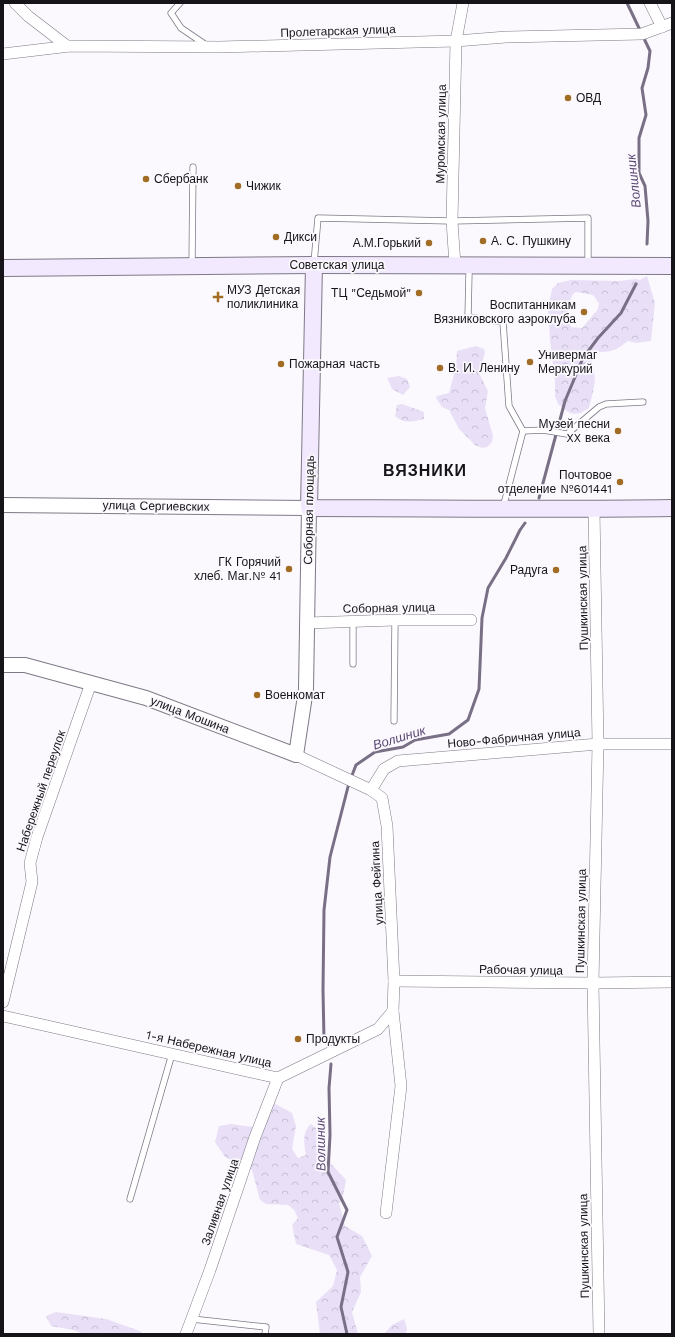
<svg xmlns="http://www.w3.org/2000/svg" width="675" height="1337" font-family="'Work Sans',sans-serif">
  <style>
    .forest { fill: url(#forest-crowns); fill-rule: evenodd }
    .lines { fill: none; stroke-linecap: round; stroke-linejoin: round }
    .stream { stroke: #797086; stroke-width: 3 }
    .service-casing { stroke: #7e7987; stroke-width: 7 }
    .minor-casing { stroke: #7e7987; stroke-width: 12 }
    .tertiary-casing { stroke: #7e7987; stroke-width: 16 }
    .secondary-casing { stroke: #7e7987; stroke-width: 18 }
    .service { stroke: #fff; stroke-width: 5.5 }
    .minor { stroke: #fff; stroke-width: 11 }
    .tertiary { stroke: #fff; stroke-width: 14 }
    .secondary { stroke: #f2e9fe; stroke-width: 16 }
    .poi-dot { fill: #a16d25; stroke: #fbf9fd; stroke-width: 1.5 }
    .labels { text-anchor: middle; stroke-width: 3.5; stroke-linejoin: round; paint-order: stroke }
    .street-label { font-size: 12px; fill: #161419; stroke: #fbf9fd }
    .poi-label { font-size: 12px; fill: #161419; stroke: #fbf9fd; text-anchor: start }
    .water-label { font-size: 13px; font-style: italic; fill: #5d4a76; stroke: #fbf9fd }
    .district-label { font-size: 16px; font-weight: bold; letter-spacing: 1px; fill: #161419; stroke: #fbf9fd }
  </style>
  <defs>
    <pattern id="forest-crowns" width="20" height="18" patternUnits="userSpaceOnUse"><rect width="20" height="18" fill="#e9e0f8"/><path d="M2 6a3 3 0 1 1 6 0M12 15a3 3 0 1 1 6 0" fill="none" stroke="#c7bfd4"/></pattern>
  </defs>
  <rect width="100%" height="100%" fill="#fbf9fd"/>
  <g class="forest">
    <path d="M 647,276 L 655,303 L 651,341 L 636,343 L 628,341 C 615,351 612,352 595,352 C 588,365 595,368 595,380 C 594,389 591,399 589,408 L 581,413 L 574,414 L 568,412 L 558,404 L 555,396 L 555,381 L 550,340 L 548,309 L 552,289 L 558,283 L 571,280 L 619,281 L 636,279 L 640,280 ZM 576,292 L 593,295 L 599,303 L 598,309 L 582,328 L 571,327 C 566,314 567,306 573,294 Z"/>
    <path d="M 476,346 L 484,349 L 485,353 L 479,373 L 488,391 L 485,408 L 493,436 L 492,442 L 487,447 L 482,448 L 475,445 L 459,429 L 449,410 L 442,407 L 436,398 L 437,396 L 449,393 L 456,366 L 457,351 Z"/>
    <path d="M 399,376 L 407,379 L 410,387 L 403,395 L 392,389 L 387,378 Z"/>
    <path d="M 402,404 L 424,412 L 424,419 C 413,422 405,424 395,416 L 397,405 Z"/>
    <path d="M 272,1102 L 292,1113 L 296,1126 L 292,1149 L 298,1158 L 306,1155 C 304,1145 302,1131 311,1124 L 316,1128 L 324,1156 L 346,1180 L 342,1201 L 339,1203 L 345,1226 L 362,1236 L 372,1256 L 360,1277 L 361,1292 L 352,1312 L 358,1334 L 320,1334 L 316,1302 L 333,1286 L 337,1270 L 329,1255 L 296,1244 L 292,1225 L 298,1218 L 294,1210 L 288,1205 L 266,1204 L 260,1200 L 252,1170 L 225,1157 L 215,1142 L 219,1126 L 231,1124 L 253,1127 Z"/>
    <path d="M 56,1312 L 106,1319 L 140,1331 L 143,1334 L 84,1334 L 73,1330 L 51,1326 L 46,1316 Z"/>
    <path d="M 404,1319 L 407,1328 L 406,1334 L 384,1334 L 392,1325 Z"/>
  </g>
  <g class="lines">
    <g class="stream">
      <path d="M 627,3 L 650,51 L 648,68 L 642,88 L 646,115 L 639,138 L 639,173 L 645,186 L 648,221 L 647,244"/>
      <path d="M 539,498 L 565,401 L 583,358 L 598,338 L 621,313 L 636,284"/>
      <path d="M 351,778 L 356,765 L 375,752 L 403,747 L 415,740 L 449,734 L 468,720 L 479,689 L 482,618 L 488,588 L 506,558 L 520,530 L 525,523"/>
      <path d="M 324,1040 L 323,990 L 324,910 L 330,857 L 349,783"/>
      <path d="M 331,1064 L 329,1088 L 330,1135 L 328,1172 L 347,1210 L 337,1237 L 348,1272 L 341,1307 L 347,1334"/>
    </g>
    <g class="service-casing">
      <g id="service">
        <path d="M 180,3 L 171,13 L 181,28 L 206,45"/>
        <path d="M 314,263 L 318,218 L 452,221 L 588,218 L 588,265"/>
        <path d="M 192,265 L 193,167"/>
        <path d="M 469,273 L 468,317 L 503,322 L 509,406 L 523,431 L 503,508"/>
        <path d="M 523,431 L 543,430 L 567,434 L 599,407 L 606,404 L 643,402"/>
        <path d="M 353,622 L 353,664"/>
        <path d="M 394,721 L 395,620"/>
        <path d="M 130,1199 L 172,1054"/>
        <path d="M 192,1319 L 266,1327 L 265,1334"/>
      </g>
    </g>
    <g class="minor-casing">
      <g id="minor">
        <path d="M 15,3 L 28,16 L 67,46"/>
        <path d="M 650,3 L 662,27"/>
        <path d="M 3,54 L 70,46 L 220,47 L 456,41 L 506,37 L 642,34 L 672,23"/>
        <path d="M 455,265 L 452,221 L 456,41 L 463,3"/>
        <path d="M 594,509 L 598,744 L 593,983 L 599,1334"/>
        <path d="M 307,623 L 395,620 L 471,620"/>
        <path d="M 296,755 L 371,790 L 382,798 L 387,826 L 394,981 L 393,1011 L 401,1086 L 386,1213"/>
        <path d="M 371,790 L 384,769 L 398,761 L 598,744 L 672,744"/>
        <path d="M 394,981 L 593,983 L 672,982"/>
        <path d="M 3,1002 L 32,882 L 30,863 L 37,837 L 91,683"/>
        <path d="M 3,1016 L 278,1078 L 378,1029 L 393,1011"/>
        <path d="M 186,1334 L 210,1270 L 255,1137 L 278,1078"/>
      </g>
    </g>
    <g class="tertiary-casing">
      <path id="tertiary" d="M 3,505 L 309,508 L 306,689 L 296,755 L 146,698 L 25,665 L 3,665"/>
    </g>
    <g class="secondary-casing">
      <g id="secondary">
        <path d="M 314,265 L 309,508 C 430,508 551,510 672,508"/>
        <path d="M 3,268 L 314,265 L 672,266"/>
      </g>
    </g>
    <use href="#service" class="service"/>
    <use href="#minor" class="minor"/>
    <use href="#tertiary" class="tertiary"/>
    <use href="#secondary" class="secondary"/>
  </g>
  <g class="poi-dot">
    <circle cx="568" cy="98" r="4"/>
    <circle cx="146" cy="179" r="4"/>
    <circle cx="238" cy="186" r="4"/>
    <circle cx="276" cy="237" r="4"/>
    <circle cx="483" cy="241" r="4"/>
    <circle cx="429" cy="243" r="4"/>
    <circle cx="419" cy="293" r="4"/>
    <path d="M216 291h4v4h4v4h-4v4h-4v-4h-4v-4h4z"/>
    <circle cx="584" cy="312" r="4"/>
    <circle cx="530" cy="362" r="4"/>
    <circle cx="281" cy="364" r="4"/>
    <circle cx="440" cy="368" r="4"/>
    <circle cx="618" cy="431" r="4"/>
    <circle cx="620" cy="482" r="4"/>
    <circle cx="289" cy="569" r="4"/>
    <circle cx="556" cy="570" r="4"/>
    <circle cx="257" cy="695" r="4"/>
    <circle cx="298" cy="1039" r="4"/>
  </g>
  <g class="labels">
    <g class="street-label">
      <text transform="translate(338 31) rotate(-2)" y="4">Пролетарская улица</text>
      <text transform="translate(441 134) rotate(-89)" y="4">Муромская улица</text>
      <text x="337" y="269">Советская улица</text>
      <text transform="translate(156 506) rotate(1)" y="4">улица Сергиевских</text>
      <text transform="translate(309 510) rotate(-89)" y="4">Соборная площадь</text>
      <text transform="translate(583 598) rotate(-91)" y="4">Пушкинская улица</text>
      <text transform="translate(389 608) rotate(-1)" y="4">Соборная улица</text>
      <text transform="translate(190 715) rotate(21)" y="4">улица Мошина</text>
      <text transform="translate(514 738) rotate(-5)" y="4">Ново-Фабричная улица</text>
      <text transform="translate(41 791) rotate(-71)" y="4">Набережный переулок</text>
      <text transform="translate(377 883) rotate(-93)" y="4">улица Фейгина</text>
      <text transform="translate(581 921) rotate(-89)" y="4">Пушкинская улица</text>
      <text transform="translate(521 970) rotate(1)" y="4">Рабочая улица</text>
      <text transform="translate(209 1049) rotate(13)" y="4">1-я Набережная улица</text>
      <text transform="translate(220 1202) rotate(-71)" y="4">Заливная улица</text>
      <text transform="translate(584 1246) rotate(-91)" y="4">Пушкинская улица</text>
    </g>
    <g class="poi-label">
      <text x="576" y="102">ОВД</text>
      <text x="154" y="183">Сбербанк</text>
      <text x="246" y="190">Чижик</text>
      <text x="284" y="241">Дикси</text>
      <text x="491" y="245">А. С. Пушкину</text>
      <text x="421" y="247" text-anchor="end">А.М.Горький</text>
      <text x="227" y="294">МУЗ Детская<tspan x="227" dy="14">поликлиника</tspan></text>
      <text x="411" y="297" text-anchor="end">ТЦ "Седьмой"</text>
      <text x="576" y="309" text-anchor="end">Воспитанникам<tspan x="576" dy="14">Вязниковского аэроклуба</tspan></text>
      <text x="538" y="359">Универмаг<tspan x="538" dy="14">Меркурий</tspan></text>
      <text x="289" y="368">Пожарная часть</text>
      <text x="448" y="372">В. И. Ленину</text>
      <text x="610" y="428" text-anchor="end">Музей песни<tspan x="610" dy="14">XX века</tspan></text>
      <text x="612" y="479" text-anchor="end">Почтовое<tspan x="612" dy="14">отделение №601441</tspan></text>
      <text x="281" y="566" text-anchor="end">ГК Горячий<tspan x="281" dy="14">хлеб. Маг.№ 41</tspan></text>
      <text x="548" y="574" text-anchor="end">Радуга</text>
      <text x="265" y="699">Военкомат</text>
      <text x="306" y="1043">Продукты</text>
    </g>
    <g class="water-label">
      <text transform="translate(633 181) rotate(-96)" y="5">Волшник</text>
      <text transform="translate(399 737) rotate(-17)" y="5">Волшник</text>
      <text transform="translate(320 1144) rotate(-91)" y="5">Волшник</text>
    </g>
    <g class="district-label">
      <text x="425" y="476">ВЯЗНИКИ</text>
    </g>
  </g>
  <rect width="675" height="1337" fill="none" stroke="#161419" stroke-width="8"/>
</svg>
